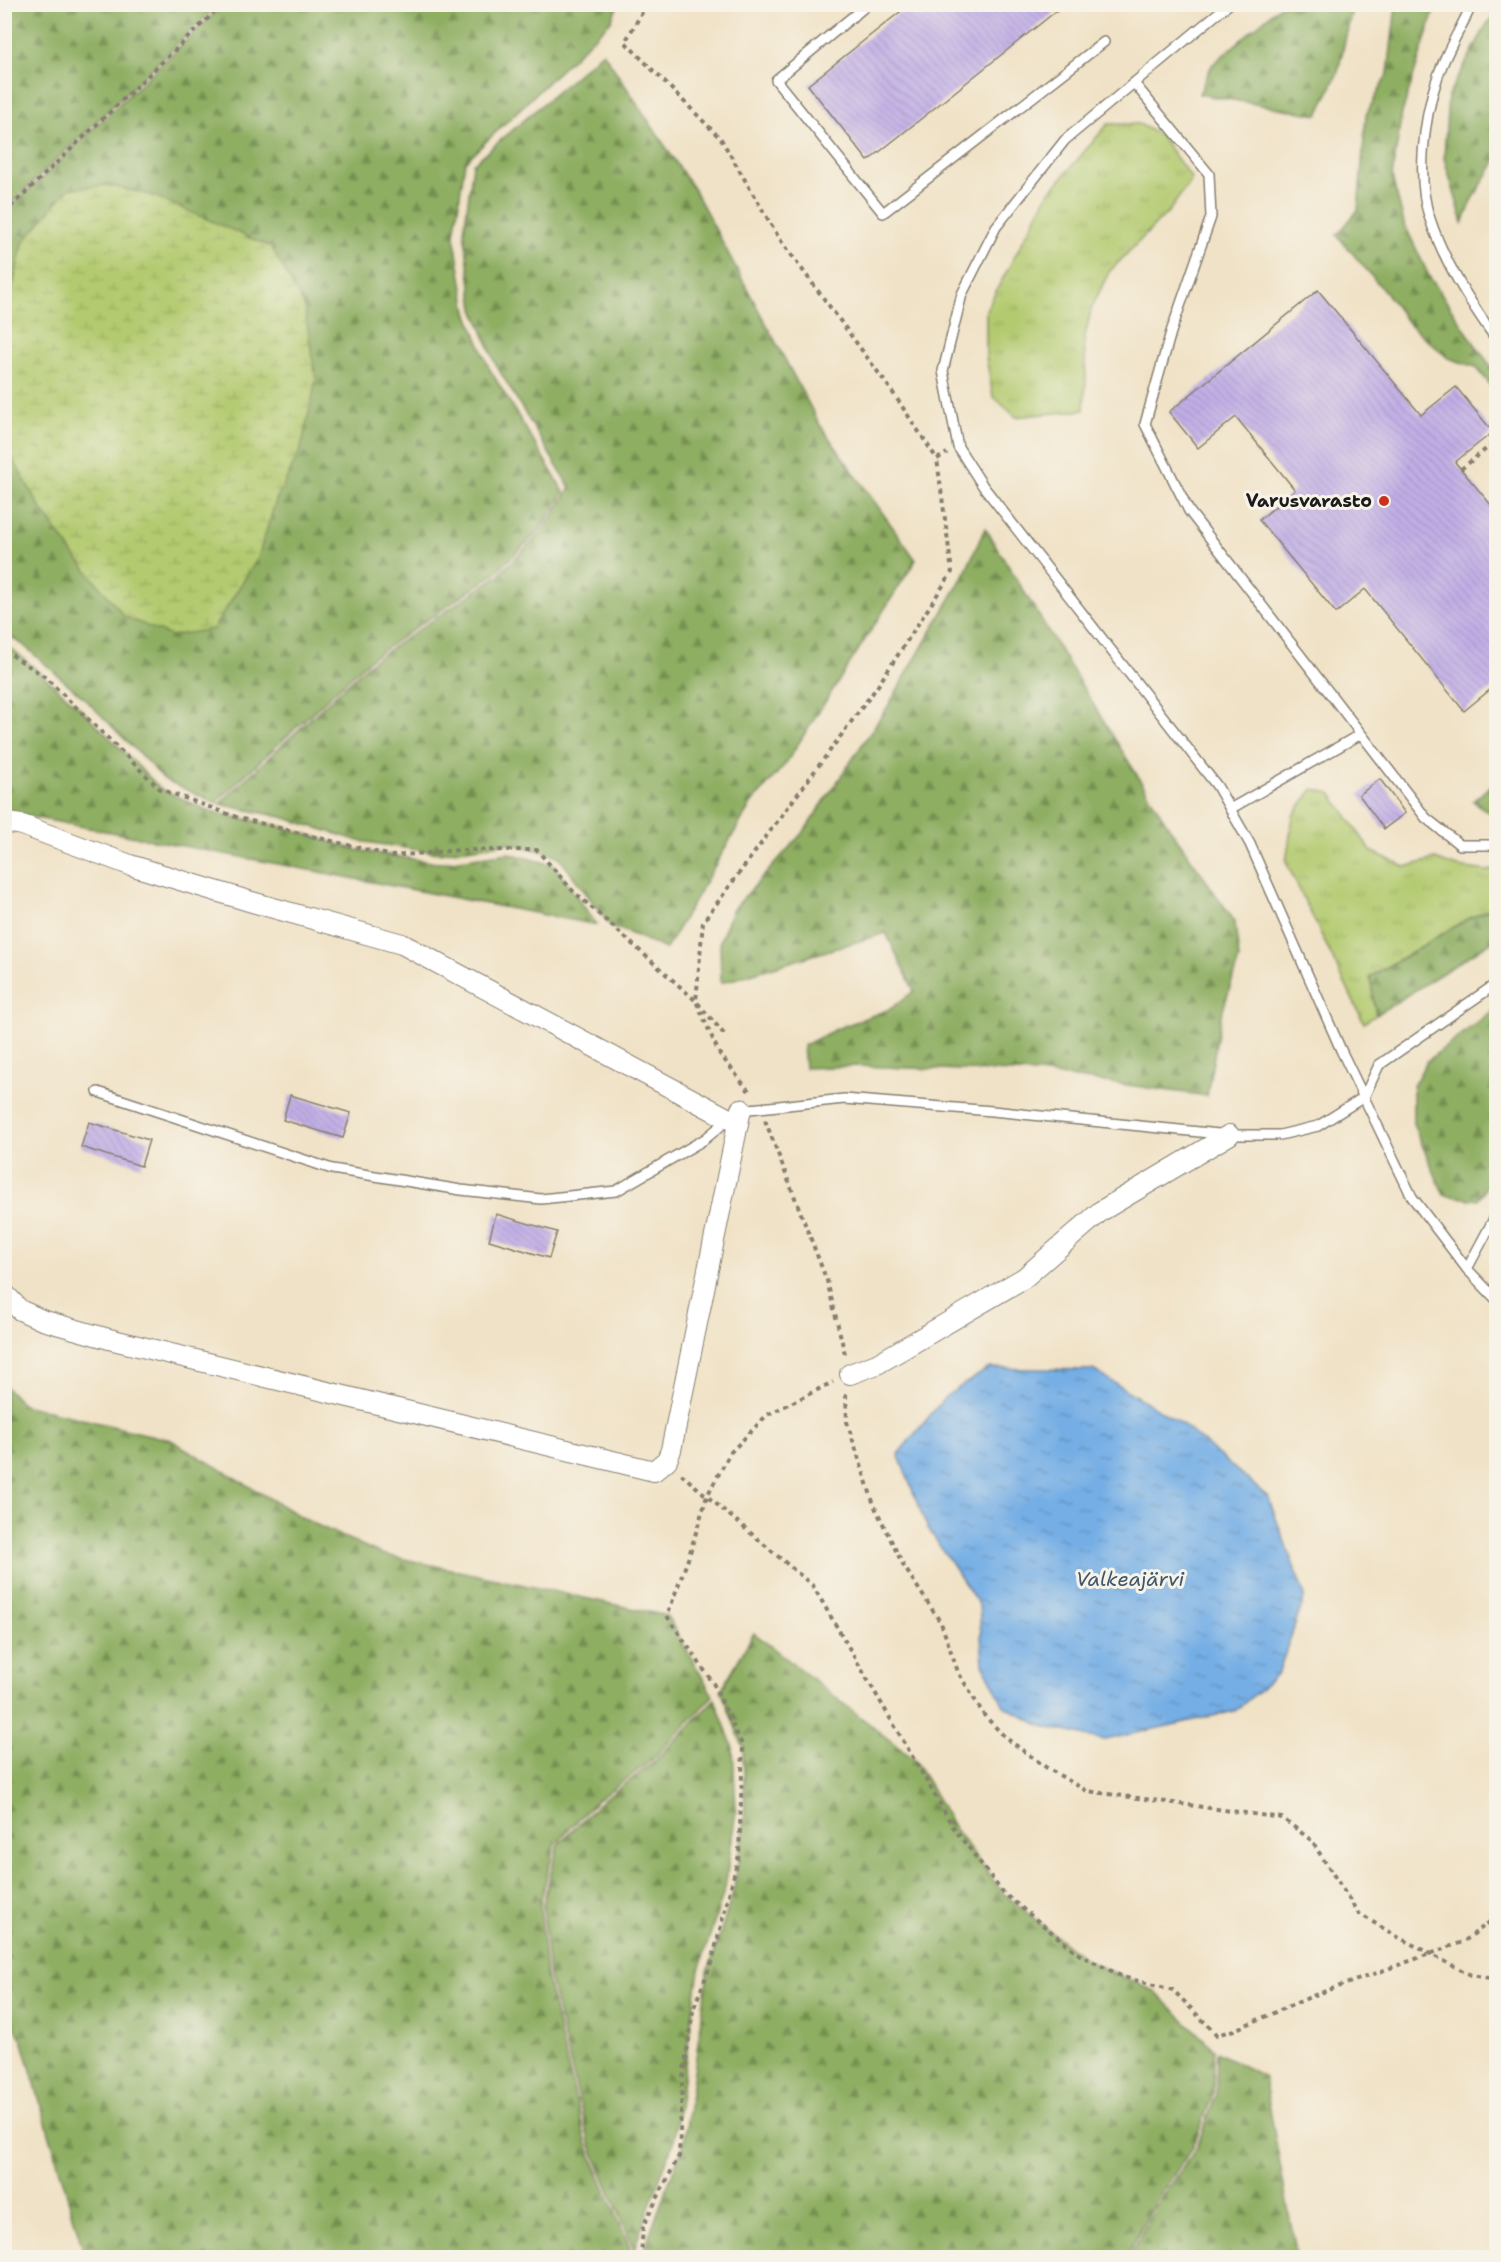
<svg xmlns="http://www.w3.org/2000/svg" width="1501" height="2262" font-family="'Shantell Sans',sans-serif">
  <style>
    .grass { fill: url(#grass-tufts); stroke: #687346; stroke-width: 1.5 }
    .forest { fill: url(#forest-firs); stroke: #55653f; stroke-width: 1.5 }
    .wetland { fill: url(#wetland-marsh); stroke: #687346; stroke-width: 1.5 }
    .water { fill: url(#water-ripples); stroke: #486580; stroke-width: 1.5 }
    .building { fill: url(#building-back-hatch) }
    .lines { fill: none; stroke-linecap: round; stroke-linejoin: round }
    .lane-casing { stroke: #867f71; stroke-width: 12 }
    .street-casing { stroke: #867f71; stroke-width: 22 }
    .path { stroke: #867f71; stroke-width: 4; stroke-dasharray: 4.5 4.5; stroke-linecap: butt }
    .lane { stroke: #fff; stroke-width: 9 }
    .street { stroke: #fff; stroke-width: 20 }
    .poi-dot { fill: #c8321e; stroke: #f7f3e8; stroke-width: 2 }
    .labels { text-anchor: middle; stroke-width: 6; stroke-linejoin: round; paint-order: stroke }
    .poi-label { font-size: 18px; font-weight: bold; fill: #1c1c1c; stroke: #f7f3e8; text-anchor: end }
    .water-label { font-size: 20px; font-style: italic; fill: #3f566c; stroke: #f7f3e8 }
  </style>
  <defs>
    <pattern id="grass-tufts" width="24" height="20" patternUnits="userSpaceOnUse" patternTransform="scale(1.5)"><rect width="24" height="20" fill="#b3ca6f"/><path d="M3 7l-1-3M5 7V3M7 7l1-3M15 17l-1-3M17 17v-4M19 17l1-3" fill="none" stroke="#99ad60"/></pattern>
    <pattern id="forest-firs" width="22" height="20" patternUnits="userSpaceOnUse" patternTransform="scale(1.5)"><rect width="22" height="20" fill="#8eae62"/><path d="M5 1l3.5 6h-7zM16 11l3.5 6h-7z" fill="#738d50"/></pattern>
    <pattern id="wetland-marsh" width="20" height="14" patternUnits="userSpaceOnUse" patternTransform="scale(1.5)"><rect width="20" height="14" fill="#b3ca6f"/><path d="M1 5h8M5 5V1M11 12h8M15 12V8" fill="none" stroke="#99ad60"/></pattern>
    <pattern id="water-ripples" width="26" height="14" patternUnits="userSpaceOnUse" patternTransform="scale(1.5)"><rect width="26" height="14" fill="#74aee5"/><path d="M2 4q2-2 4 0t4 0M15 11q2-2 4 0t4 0" fill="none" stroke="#5e8db9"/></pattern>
    <pattern id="building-back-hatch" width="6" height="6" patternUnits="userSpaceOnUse" patternTransform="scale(1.5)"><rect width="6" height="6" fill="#c1aee6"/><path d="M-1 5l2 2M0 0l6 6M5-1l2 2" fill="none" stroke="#a595c5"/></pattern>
  </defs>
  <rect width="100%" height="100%" fill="#f7f3e8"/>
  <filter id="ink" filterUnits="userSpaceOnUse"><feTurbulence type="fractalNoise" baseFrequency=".0167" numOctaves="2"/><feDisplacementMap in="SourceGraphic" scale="12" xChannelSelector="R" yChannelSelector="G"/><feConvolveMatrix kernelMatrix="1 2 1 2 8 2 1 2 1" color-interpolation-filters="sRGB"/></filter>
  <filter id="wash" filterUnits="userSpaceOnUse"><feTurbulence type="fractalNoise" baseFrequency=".008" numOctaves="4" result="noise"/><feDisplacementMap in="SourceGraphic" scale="24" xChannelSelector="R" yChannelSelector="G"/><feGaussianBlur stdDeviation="1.35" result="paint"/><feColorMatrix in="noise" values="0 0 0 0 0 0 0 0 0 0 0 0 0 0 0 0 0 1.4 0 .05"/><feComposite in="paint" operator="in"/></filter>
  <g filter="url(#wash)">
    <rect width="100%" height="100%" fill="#f0e2c6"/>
    <g class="grass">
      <path d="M 1108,124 L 1139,124 L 1160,135 L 1192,179 L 1169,211 L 1109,272 L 1092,307 L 1084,339 L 1086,378 L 1084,410 L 1016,417 L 993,396 L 986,357 L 986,310 L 1048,194 Z"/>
      <path d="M 1313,789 L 1331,793 L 1371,851 L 1405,867 L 1435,859 L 1457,867 L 1488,871 L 1496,869 L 1496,906 L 1466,920 L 1370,977 L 1376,1015 L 1364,1023 L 1286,862 L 1293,816 Z"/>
    </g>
    <g class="forest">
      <path d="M 5,4 L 218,4 L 218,5 L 5,209 Z"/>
      <path d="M 223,5 L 618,5 L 611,21 L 465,162 L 454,235 L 467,312 L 489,368 L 564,492 L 540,530 L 494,574 L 369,660 L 215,803 L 165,780 L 84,698 L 22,644 L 5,633 L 4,214 Z"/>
      <path d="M 1281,5 L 1353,5 L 1338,72 L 1318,115 L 1199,94 L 1212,65 Z"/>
      <path d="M 1396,5 L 1436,5 L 1402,113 L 1392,177 L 1404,223 L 1429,276 L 1479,350 L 1496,373 L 1496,392 L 1476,367 L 1448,358 L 1408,323 L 1386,293 L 1337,235 L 1358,210 L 1366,115 L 1388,73 Z"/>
      <path d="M 1496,13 L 1496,160 L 1473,199 L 1463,223 L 1444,158 L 1448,96 L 1487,24 Z"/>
      <path d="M 603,52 L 696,193 L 820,425 L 916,560 L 786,763 L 751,804 L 666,949 L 622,930 L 612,928 L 558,856 L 509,843 L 438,853 L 359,841 L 282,817 L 219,804 L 371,662 L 496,577 L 542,532 L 570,488 L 496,365 L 474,309 L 464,231 L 473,164 Z"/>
      <path d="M 985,528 L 1167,824 L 1235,922 L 1239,959 L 1221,1016 L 1207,1096 L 1039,1073 L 856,1066 L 805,1068 L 803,1046 L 836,1029 L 890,1009 L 914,991 L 886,933 L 721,983 L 720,941 L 732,911 L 805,830 L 888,706 L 965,573 Z"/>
      <path d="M 4,645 L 16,652 L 78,706 L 161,789 L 211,812 L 280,826 L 357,850 L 438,863 L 508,853 L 554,865 L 597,925 L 5,812 Z"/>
      <path d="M 1496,781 L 1496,818 L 1473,801 Z"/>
      <path d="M 1496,906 L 1496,939 L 1376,1015 L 1370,977 L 1466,920 Z"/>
      <path d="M 1496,1008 L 1496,1170 L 1478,1200 L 1444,1195 L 1413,1124 L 1413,1086 L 1427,1061 Z"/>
      <path d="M 5,1386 L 23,1405 L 171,1440 L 308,1521 L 381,1554 L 667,1616 L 713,1696 L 651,1761 L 596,1801 L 555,1844 L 540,1903 L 546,1976 L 586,2142 L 632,2253 L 628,2257 L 85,2257 L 23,2043 L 5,2007 Z"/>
      <path d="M 754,1633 L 915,1760 L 954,1828 L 1003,1893 L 1086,1960 L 1154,1991 L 1214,2049 L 1213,2094 L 1193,2147 L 1158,2198 L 1126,2257 L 641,2257 L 684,2142 L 708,1972 L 734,1889 L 745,1812 L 743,1747 L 721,1690 Z"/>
      <path d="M 715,1699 L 733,1748 L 736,1811 L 725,1888 L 699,1970 L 674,2140 L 634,2249 L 589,2141 L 549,1976 L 543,1904 L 558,1845 L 598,1804 L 653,1763 Z"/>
      <path d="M 1217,2052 L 1264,2077 L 1297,2257 L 1129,2257 L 1160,2200 L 1196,2149 L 1216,2095 Z"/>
    </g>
    <path class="wetland" d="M 108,185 L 154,196 L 271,247 L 304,305 L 316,380 L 301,449 L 276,500 L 258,558 L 213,629 L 171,636 L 125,617 L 74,555 L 40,507 L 5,445 L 5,319 L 23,243 L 68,189 Z"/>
    <path class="water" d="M 989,1368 L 1093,1370 L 1181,1423 L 1268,1497 L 1305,1596 L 1278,1674 L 1235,1711 L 1105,1740 L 1041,1726 L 1004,1706 L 983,1664 L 979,1605 L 927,1527 L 898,1454 L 946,1396 Z"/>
    <g id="blocks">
      <g class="building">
        <path d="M 910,4 L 1065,4 L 868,161 L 808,85 Z"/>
        <path d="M 1318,290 L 1421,415 L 1456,387 L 1493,432 L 1455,462 L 1497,512 L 1497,684 L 1464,711 L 1365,589 L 1336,613 L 1259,520 L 1295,490 L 1236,417 L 1198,448 L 1169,412 Z"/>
        <path d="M 1380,779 L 1405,813 L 1384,829 L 1359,795 Z"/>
        <path d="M 290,1095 L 351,1113 L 343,1138 L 283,1120 Z"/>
        <path d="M 89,1122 L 149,1140 L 141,1166 L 81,1147 Z"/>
        <path d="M 496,1214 L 557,1232 L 549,1258 L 489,1240 Z"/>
      </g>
    </g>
  </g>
  <g filter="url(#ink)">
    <use href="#blocks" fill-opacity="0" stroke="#867f71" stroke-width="1.5"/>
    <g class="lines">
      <g class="lane-casing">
        <g id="lane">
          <path d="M 868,4 L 776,80 L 883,213 L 1104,42"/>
          <path d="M 1229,4 L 1065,140 L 996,227 L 962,294 L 943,371 L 958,447 L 983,486 L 1217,786 L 1250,844 L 1341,1050 L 1412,1197 L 1467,1269 L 1496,1299"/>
          <path d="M 1472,4 C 1461,29 1445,53 1437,79 C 1424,118 1416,179 1430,219 C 1444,262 1470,302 1496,339"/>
          <path d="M 1134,83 L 1209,174 L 1211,217 L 1171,332 L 1145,424 L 1189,511 L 1426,818 L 1460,845 L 1496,845"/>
          <path d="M 1230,809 L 1361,734"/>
          <path d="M 98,1092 L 332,1169 L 461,1190 L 541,1199 L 616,1191 L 705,1139 L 729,1119"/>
          <path d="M 740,1110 L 844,1099 L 992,1111 L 1229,1135 L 1280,1135 L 1318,1126 L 1364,1097 L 1379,1065 L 1496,984"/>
          <path d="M 1467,1269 L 1496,1215"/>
        </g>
      </g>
      <g class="street-casing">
        <g id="street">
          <path d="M 4,822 L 22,825 L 130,865 L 252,902 L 402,944 L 729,1119"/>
          <path d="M 4,1293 L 20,1310 L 42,1320 L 109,1339 L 654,1471 L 667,1460 L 671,1450 L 741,1109"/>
          <path d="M 850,1374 L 877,1364 L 1024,1278 L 1101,1211 L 1229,1135"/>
        </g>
      </g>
      <g class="path">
        <path d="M 647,4 L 625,42 L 721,139 L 779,238 L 889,387 L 937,459 L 947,453"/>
        <path d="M 4,213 L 223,4"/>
        <path d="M 1461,469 L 1496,441"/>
        <path d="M 4,650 L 44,676 L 160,789 L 239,818 L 392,856 L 460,850 L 537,850 L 572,890 L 696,1001 L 724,1034"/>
        <path d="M 749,1091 L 719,1053 L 696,1001 L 703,922 L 877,687 L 952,572 L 937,459"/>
        <path d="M 765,1120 L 827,1281 L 845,1354"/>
        <path d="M 846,1394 L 847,1422 L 874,1505 L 903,1565 L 941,1623 L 958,1672 L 984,1715 L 1006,1738 L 1047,1768 L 1087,1791 L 1282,1818 L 1311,1840 L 1358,1913 L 1396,1936 L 1471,1975 L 1496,1979"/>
        <path d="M 681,1474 L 813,1586 L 954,1828 L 1003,1893 L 1080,1955 L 1123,1977 L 1173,1990 L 1217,2035 L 1234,2030 L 1315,1995 L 1463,1942 L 1495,1918 L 1496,1914"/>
        <path d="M 4,2228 L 14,2258"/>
        <path d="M 641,2258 L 643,2226 L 679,2156 L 682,2084 L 693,2010 L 712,1961 L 739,1855 L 743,1747 L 713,1683 L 667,1616 L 688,1559 L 707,1496 L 730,1453 L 767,1415 L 833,1382"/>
      </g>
      <use href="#lane" class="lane"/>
      <use href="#street" class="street"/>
    </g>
  </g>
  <circle class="poi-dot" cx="1384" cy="501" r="6"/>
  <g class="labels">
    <g class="poi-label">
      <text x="1372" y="507">Varusvarasto</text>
    </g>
    <g class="water-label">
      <text x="1130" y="1586">Valkeajärvi</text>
    </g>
  </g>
  <rect width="1501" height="2262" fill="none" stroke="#f7f3e8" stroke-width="24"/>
</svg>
